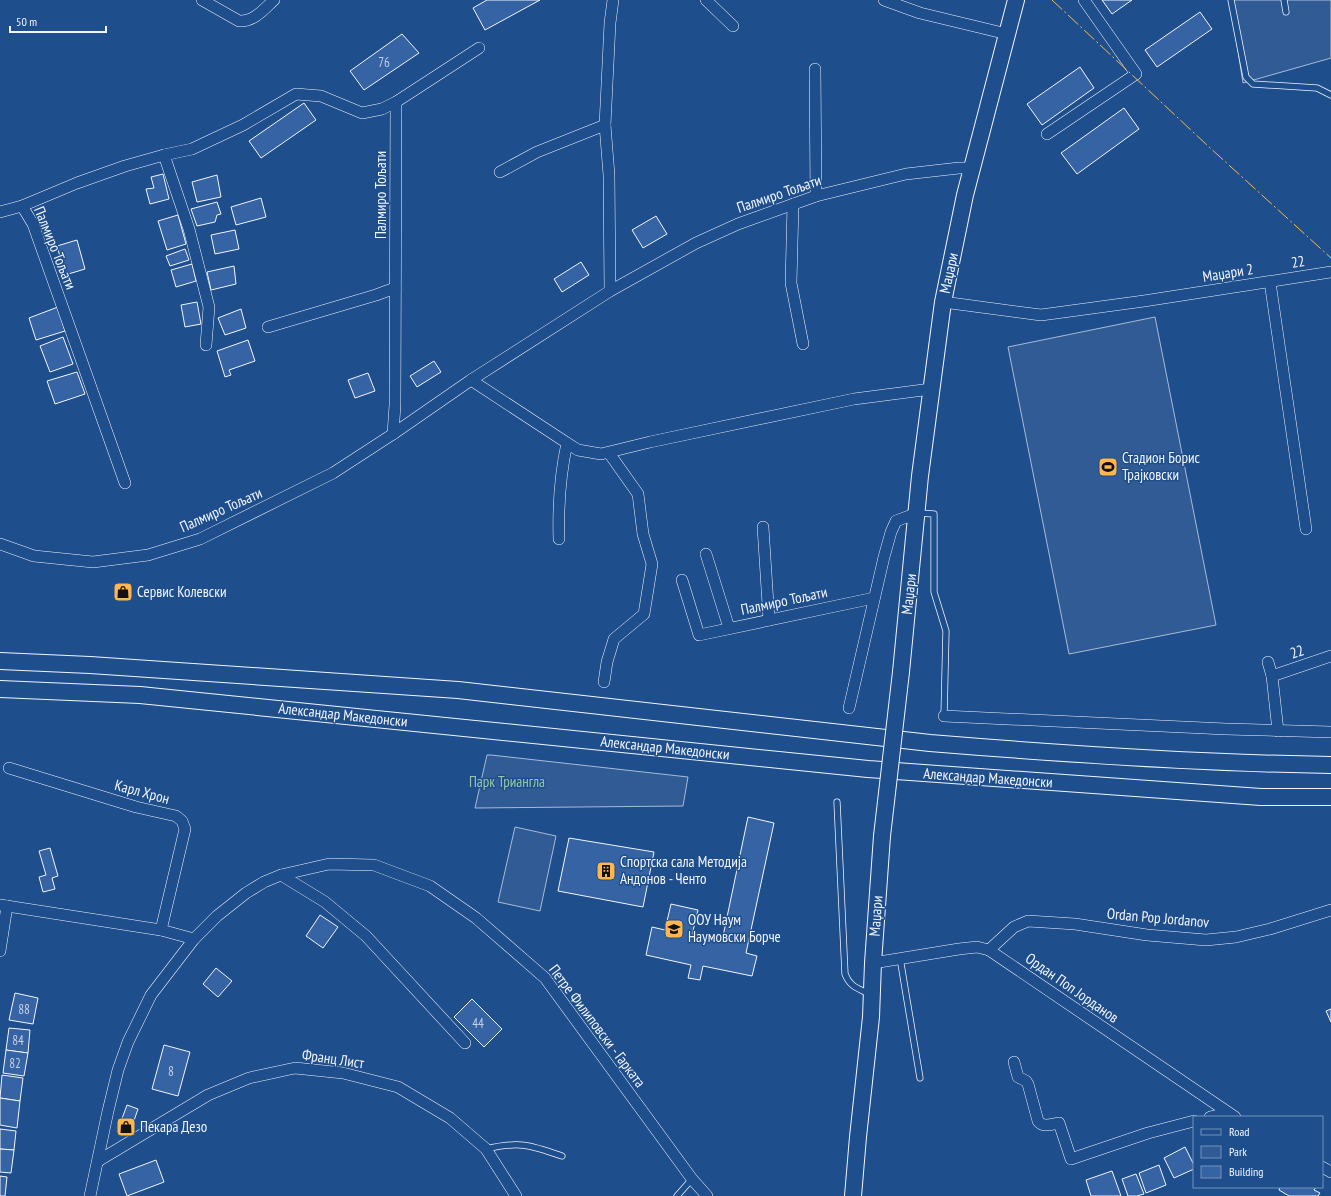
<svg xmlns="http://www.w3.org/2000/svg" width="1331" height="1196" font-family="'PT Sans Narrow',sans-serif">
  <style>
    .green { fill: #305b95; stroke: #a8bbd7 }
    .building { fill: #3563a3; stroke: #f2f6ff }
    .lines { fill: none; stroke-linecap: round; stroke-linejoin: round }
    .lane-casing { stroke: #f2f6ff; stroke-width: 7 }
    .street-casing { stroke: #f2f6ff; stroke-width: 12 }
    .secondary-casing { stroke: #f2f6ff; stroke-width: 18 }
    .lane { stroke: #1f4e8c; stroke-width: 5.5 }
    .street { stroke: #1f4e8c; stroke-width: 11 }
    .secondary { stroke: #1f4e8c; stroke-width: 16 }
    .secondary-bridge-casing { stroke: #f2f6ff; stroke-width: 18; stroke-linecap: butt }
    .secondary-bridge { stroke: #1f4e8c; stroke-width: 16 }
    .power { stroke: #ffb74d; stroke-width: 1; stroke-dasharray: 14 3 2 3; stroke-linecap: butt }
    .labels { text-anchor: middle; stroke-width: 3; stroke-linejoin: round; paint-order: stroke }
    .number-label { font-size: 13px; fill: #c3d1e8 }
    .street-label { font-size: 15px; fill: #f2f6ff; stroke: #1f4e8c }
    .poi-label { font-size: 15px; fill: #f2f6ff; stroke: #1f4e8c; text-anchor: start }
    .park-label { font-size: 15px; fill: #97c8a6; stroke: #1f4e8c }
  </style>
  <rect width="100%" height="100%" fill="#1f4e8c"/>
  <g class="green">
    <path d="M 1230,0 L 1331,0 L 1331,58 L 1243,83 Z"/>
    <path d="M 1155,317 L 1216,625 L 1069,654 L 1008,347 Z"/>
    <path d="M 487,755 L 491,755 L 688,777 L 683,806 L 475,808 Z"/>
    <path d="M 515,827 L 556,836 L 540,911 L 498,902 Z"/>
  </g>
  <g class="building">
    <path d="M 487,0 L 540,0 L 485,30 L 473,8 Z"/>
    <path d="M 1102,0 L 1132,0 L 1112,14 Z"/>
    <path d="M 1200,12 L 1212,29 L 1157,67 L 1145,50 Z"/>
    <path d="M 402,34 L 419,53 L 364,90 L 350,71 Z"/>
    <path d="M 1080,67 L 1094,88 L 1042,125 L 1027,104 Z"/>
    <path d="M 304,103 L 316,120 L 261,158 L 249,141 Z"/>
    <path d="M 1124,108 L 1139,129 L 1077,174 L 1061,153 Z"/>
    <path d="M 163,174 L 169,199 L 150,204 L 146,189 L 154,188 L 151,177 Z"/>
    <path d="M 217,175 L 221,197 L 197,202 L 192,182 Z"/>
    <path d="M 261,198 L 266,217 L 236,225 L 231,207 Z"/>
    <path d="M 217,202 L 221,214 L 217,215 L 215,222 L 197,226 L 191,209 Z"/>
    <path d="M 178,215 L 186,244 L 167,250 L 158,221 Z"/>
    <path d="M 656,216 L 667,234 L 643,248 L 632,230 Z"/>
    <path d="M 235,230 L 239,249 L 215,254 L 211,235 Z"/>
    <path d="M 77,240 L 85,269 L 65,275 L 57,246 Z"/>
    <path d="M 185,249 L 189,260 L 170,266 L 166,256 Z"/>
    <path d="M 581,262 L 589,275 L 562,292 L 554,279 Z"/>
    <path d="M 192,264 L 196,281 L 176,287 L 171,270 Z"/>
    <path d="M 234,266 L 236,284 L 211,290 L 207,272 Z"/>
    <path d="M 197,302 L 201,324 L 185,327 L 181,305 Z"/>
    <path d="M 58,307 L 65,331 L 36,340 L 29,318 Z"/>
    <path d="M 241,309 L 246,328 L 225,335 L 218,318 Z"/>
    <path d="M 63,337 L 73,364 L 50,372 L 40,346 Z"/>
    <path d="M 248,340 L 255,361 L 229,370 L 231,375 L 225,377 L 217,351 Z"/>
    <path d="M 434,361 L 441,372 L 417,387 L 410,376 Z"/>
    <path d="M 77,372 L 85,394 L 55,404 L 47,381 Z"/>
    <path d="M 368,373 L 375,391 L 355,398 L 348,380 Z"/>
    <path d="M 748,817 L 774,823 L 746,953 L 757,956 L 752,976 L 703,966 L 700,980 L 688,978 L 691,965 L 646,955 L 652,927 L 665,930 L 671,904 L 698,910 L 692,935 L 722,941 Z"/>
    <path d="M 569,838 L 654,852 L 643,907 L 558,891 Z"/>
    <path d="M 50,848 L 58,876 L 52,878 L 55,889 L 43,892 L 39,877 L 46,875 L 39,851 Z"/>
    <path d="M 320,915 L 338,927 L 323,948 L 306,936 Z"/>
    <path d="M 216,968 L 232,981 L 218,997 L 203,984 Z"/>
    <path d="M 15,993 L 38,998 L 33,1024 L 9,1020 Z"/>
    <path d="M 472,999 L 502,1029 L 484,1047 L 454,1017 Z"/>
    <path d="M 1331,1009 L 1331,1022 L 1326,1011 Z"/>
    <path d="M 9,1028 L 30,1030 L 28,1053 L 6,1050 Z"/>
    <path d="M 164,1045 L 190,1052 L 178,1096 L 152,1089 Z"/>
    <path d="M 6,1050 L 28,1053 L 24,1076 L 3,1073 Z"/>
    <path d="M 2,1075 L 23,1078 L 20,1101 L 0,1098 Z"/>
    <path d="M 0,1098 L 20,1101 L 17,1128 L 0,1125 Z"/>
    <path d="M 127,1105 L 138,1109 L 129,1135 L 117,1132 Z"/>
    <path d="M 0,1129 L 16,1131 L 14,1150 L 0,1149 Z"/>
    <path d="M 1185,1147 L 1194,1165 L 1194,1169 L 1174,1178 L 1164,1158 Z"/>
    <path d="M 0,1149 L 14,1150 L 11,1173 L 0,1172 Z"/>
    <path d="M 156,1160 L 164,1182 L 127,1196 L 119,1174 Z"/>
    <path d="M 1159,1165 L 1166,1185 L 1146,1193 L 1139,1173 Z"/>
    <path d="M 1112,1171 L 1121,1196 L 1091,1196 L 1086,1180 Z"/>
    <path d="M 1136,1174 L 1144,1194 L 1137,1196 L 1128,1196 L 1122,1179 Z"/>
    <path d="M 0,1176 L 7,1177 L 5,1196 L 0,1196 Z"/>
    <path d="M 1280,1187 L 1316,1187 L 1314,1190 L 1320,1193 L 1318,1196 L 1289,1196 L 1279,1190 Z"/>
  </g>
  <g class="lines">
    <g class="lane-casing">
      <g id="lane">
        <path d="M 1231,0 L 1246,77 L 1253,84 L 1317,88 L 1331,95"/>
        <path d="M 1284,0 L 1286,12"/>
        <path d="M 918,513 L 934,514 L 934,592 L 946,631 L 944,716"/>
        <path d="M 837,802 L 845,974 C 850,987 858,988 869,994"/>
        <path d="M 900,958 L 920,1078"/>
        <path d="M 486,1149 C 520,1141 530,1145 562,1156"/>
        <path d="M 677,1196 L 692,1179"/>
      </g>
    </g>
    <g class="street-casing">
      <g id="street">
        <path d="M 202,0 L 239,21 C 254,22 264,9 274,0"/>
        <path d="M 706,0 L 733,26"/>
        <path d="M 884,0 L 920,13 L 1007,34"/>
        <path d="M 815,69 L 816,196"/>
        <path d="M 396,102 L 479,48"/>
        <path d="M 1047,134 L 1136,74 L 1084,0"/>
        <path d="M 164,155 L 189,229 L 209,307 L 206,345"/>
        <path d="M 500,172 L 537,152 L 605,125"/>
        <path d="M 793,204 L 791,283 L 803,344"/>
        <path d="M 22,206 L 33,224 L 125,483"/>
        <path d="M 0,212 L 22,206 L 77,183 L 125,166 L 164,155 L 192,149 L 243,125 L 296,94 L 321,96 L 362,113 L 382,109 L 396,102 L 395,405 L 393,434"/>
        <path d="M 1270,282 L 1306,529"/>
        <path d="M 610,291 L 609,175 L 605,125 L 610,23 L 613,0"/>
        <path d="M 943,302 L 1041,315 L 1144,301 L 1331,272"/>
        <path d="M 268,327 L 376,295 L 395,288"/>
        <path d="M 471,380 L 567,443 L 578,450 L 601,454 L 650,442 L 854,399 L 931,389"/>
        <path d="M 763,527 L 769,620"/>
        <path d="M 559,539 C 558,507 560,475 567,443"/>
        <path d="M 0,544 L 34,556 L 93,562 L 148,555 L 200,539 L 333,473 L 393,434 L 471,380 L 610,291 L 696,243 L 738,224 L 816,196 L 906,174 L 959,168 L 972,168"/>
        <path d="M 706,554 L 729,628"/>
        <path d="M 682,580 L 699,635 L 874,598"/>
        <path d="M 1268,662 L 1272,676 L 1331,656"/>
        <path d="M 1272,676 L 1278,731"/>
        <path d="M 604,682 L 607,662 L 614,639 L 644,614 L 652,564 L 643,534 L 638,494 L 609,453"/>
        <path d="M 849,708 L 884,557 L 891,532 L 896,521 L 917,513"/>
        <path d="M 944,716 L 1226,729 L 1331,732"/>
        <path d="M 9,768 L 136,807 L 176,816 L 182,821 L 185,829 L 161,930"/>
        <path d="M 281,875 L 325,902 L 366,936 L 465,1043"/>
        <path d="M 0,905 L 161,930 L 194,939"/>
        <path d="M 989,950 L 1014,927 L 1028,921 L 1075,924 L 1147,935 L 1206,940 L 1236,937 L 1270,929 L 1331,910"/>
        <path d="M 0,951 L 7,906"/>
        <path d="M 873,963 L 959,949 L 977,947 L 989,950 L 1235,1117"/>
        <path d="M 1014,1062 L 1018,1077 L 1026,1081 L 1028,1084 L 1038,1121 C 1043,1128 1052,1124 1059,1123 L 1071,1159 L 1148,1133 L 1194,1121"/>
        <path d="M 1210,1117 L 1227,1113"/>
        <path d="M 98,1161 L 208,1095 L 249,1078 L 295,1068 L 343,1073 L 398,1087 L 450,1118 L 486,1149 L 516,1196"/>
        <path d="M 1322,1167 L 1331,1172"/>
        <path d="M 90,1196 L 108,1111 L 118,1070 L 128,1042 L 151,995 L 194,939 L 217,916 L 246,893 L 264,882 L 281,875 L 329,864 L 374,865 L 430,886 L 476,918 L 545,978 L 692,1179 L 707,1196"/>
      </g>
    </g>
    <g class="secondary-casing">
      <g id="secondary">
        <path d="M 0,661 L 90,665 L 458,690 L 930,743 C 1064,754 1197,763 1331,765"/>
        <path d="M 901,672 L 920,476 L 943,302 L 965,195 L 1016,0"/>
        <path d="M 0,689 L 140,695 L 868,769 L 1261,797 L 1331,797"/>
        <path d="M 853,1196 L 858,1137 L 871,1017 L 873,963 L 882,836"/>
      </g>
    </g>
    <use href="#lane" class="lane"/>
    <use href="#street" class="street"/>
    <use href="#secondary" class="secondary"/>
    <g class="secondary-bridge-casing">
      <path id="secondary-bridge" d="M 882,836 L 901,672"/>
    </g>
    <use href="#secondary-bridge" class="secondary-bridge"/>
    <path class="power" d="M 1052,0 L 1208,146 L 1331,258"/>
  </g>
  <defs>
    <g id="stadium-square" transform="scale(1)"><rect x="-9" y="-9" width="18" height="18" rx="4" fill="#ffb74d" stroke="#1f4e8c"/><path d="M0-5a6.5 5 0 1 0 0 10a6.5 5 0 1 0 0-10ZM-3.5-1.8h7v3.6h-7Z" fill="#111"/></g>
    <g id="shop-square" transform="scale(1)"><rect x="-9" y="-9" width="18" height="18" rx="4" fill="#ffb74d" stroke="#1f4e8c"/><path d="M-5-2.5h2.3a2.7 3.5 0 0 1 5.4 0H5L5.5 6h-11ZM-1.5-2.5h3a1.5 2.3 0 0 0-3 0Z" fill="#111"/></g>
    <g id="building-square" transform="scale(1)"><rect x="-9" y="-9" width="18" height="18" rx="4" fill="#ffb74d" stroke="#1f4e8c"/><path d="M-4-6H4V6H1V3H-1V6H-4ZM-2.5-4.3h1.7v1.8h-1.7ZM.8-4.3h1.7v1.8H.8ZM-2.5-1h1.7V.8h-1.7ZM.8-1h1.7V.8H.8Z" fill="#111"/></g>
    <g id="school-square" transform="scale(1)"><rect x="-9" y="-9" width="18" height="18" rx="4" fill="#ffb74d" stroke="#1f4e8c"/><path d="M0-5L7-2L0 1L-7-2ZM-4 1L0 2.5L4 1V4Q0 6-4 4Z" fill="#111"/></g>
  </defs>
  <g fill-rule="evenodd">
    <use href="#stadium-square" x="1108" y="467"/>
    <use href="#shop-square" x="123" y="592"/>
    <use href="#building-square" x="606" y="871"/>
    <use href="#school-square" x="674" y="929"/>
    <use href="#shop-square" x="126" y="1127"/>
  </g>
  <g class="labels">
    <g class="number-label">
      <text x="384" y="67">76</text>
      <text x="24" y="1014">88</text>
      <text x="478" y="1028">44</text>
      <text x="18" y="1045">84</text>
      <text x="15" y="1068">82</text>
      <text x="171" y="1076">8</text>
    </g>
    <g class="street-label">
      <text transform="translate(779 194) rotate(-19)" y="5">Палмиро Тољати</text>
      <text transform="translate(381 195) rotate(-90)" y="5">Палмиро Тољати</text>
      <text transform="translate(55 248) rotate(68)" y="5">Палмиро Тољати</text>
      <text transform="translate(1298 262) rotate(-10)" y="5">22</text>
      <text transform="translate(949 273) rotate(-78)" y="5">Маџари</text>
      <text transform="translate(1228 273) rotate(-9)" y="5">Маџари 2</text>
      <text transform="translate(221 510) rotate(-24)" y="5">Палмиро Тољати</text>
      <text transform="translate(909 594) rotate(-84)" y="5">Маџари</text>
      <text transform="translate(784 601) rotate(-12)" y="5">Палмиро Тољати</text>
      <text transform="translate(1297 652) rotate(-18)" y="5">22</text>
      <text transform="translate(343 715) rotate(6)" y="5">Александар Македонски</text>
      <text transform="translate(665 748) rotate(6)" y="5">Александар Македонски</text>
      <text transform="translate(988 778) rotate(4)" y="5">Александар Македонски</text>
      <text transform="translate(142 792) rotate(15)" y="5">Карл Хрон</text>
      <text transform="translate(876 916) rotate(-86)" y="5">Маџари</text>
      <text transform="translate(1158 918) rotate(5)" y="5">Ordan Pop Jordanov</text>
      <text transform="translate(1072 988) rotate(35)" y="5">Ордан Поп Јорданов</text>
      <text transform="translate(597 1026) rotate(53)" y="5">Петре Филиповски - Гарката</text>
      <text transform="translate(333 1059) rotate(8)" y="5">Франц Лист</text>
    </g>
    <g class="poi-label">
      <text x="1122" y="463">Стадион Борис<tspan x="1122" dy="17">Трајковски</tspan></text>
      <text x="137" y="597">Сервис Колевски</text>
      <text x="620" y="867">Спортска сала Методија<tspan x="620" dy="17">Андонов - Ченто</tspan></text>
      <text x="688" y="925">ООУ Наум<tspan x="688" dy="17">Наумовски Борче</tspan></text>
      <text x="140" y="1132">Пекара Дезо</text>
    </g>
    <g class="park-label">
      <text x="507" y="787">Парк Триангла</text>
    </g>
  </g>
  <rect x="1193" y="1116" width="130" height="72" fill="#1f4e8c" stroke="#7391ba"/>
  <rect x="1201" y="1129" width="20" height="6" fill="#1f4e8c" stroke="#7391ba"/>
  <text x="1229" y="1136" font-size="12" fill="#f2f6ff">Road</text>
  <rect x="1201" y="1146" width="20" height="12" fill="#305b95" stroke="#7391ba"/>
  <text x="1229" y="1156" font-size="12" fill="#f2f6ff">Park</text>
  <rect x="1201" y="1166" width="20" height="12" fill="#3563a3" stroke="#7391ba"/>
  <text x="1229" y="1176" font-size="12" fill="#f2f6ff">Building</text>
  <path d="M10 26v6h96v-6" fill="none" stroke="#f2f6ff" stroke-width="2"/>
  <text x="16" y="26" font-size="12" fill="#f2f6ff" stroke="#1f4e8c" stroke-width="3" paint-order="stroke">50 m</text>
</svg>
